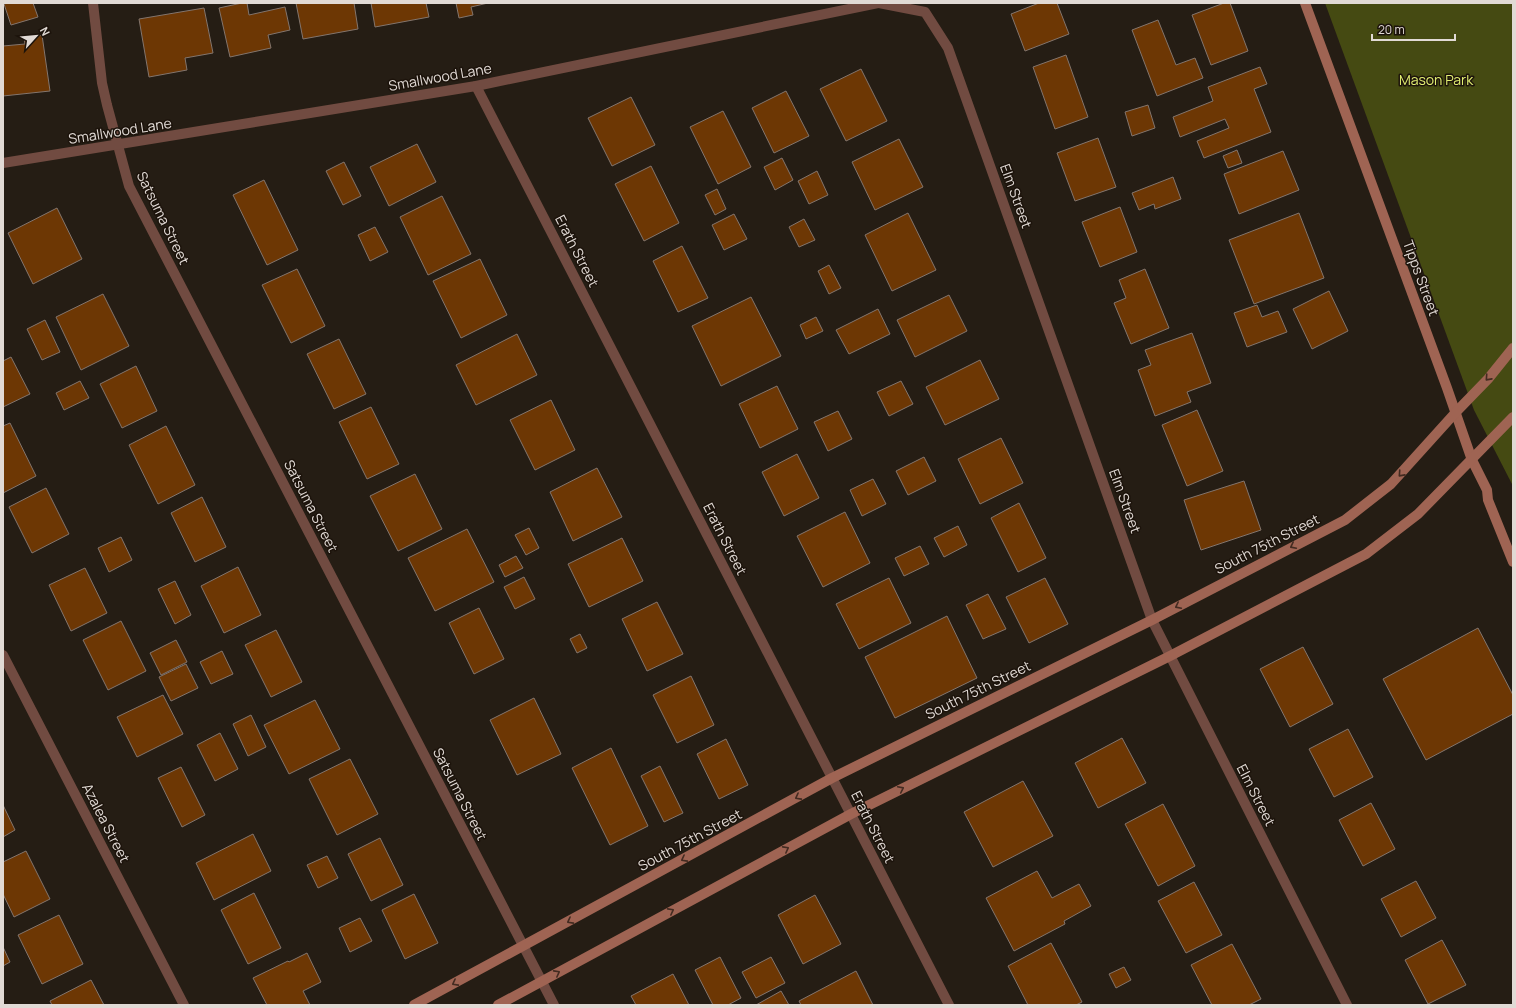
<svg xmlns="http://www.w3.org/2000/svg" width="1516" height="1008" font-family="Manrope,sans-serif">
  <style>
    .green { fill: #454a12 }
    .building { fill: #6d3704; stroke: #83756d }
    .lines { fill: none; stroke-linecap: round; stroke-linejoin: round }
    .street { stroke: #714b41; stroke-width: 10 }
    .secondary { stroke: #9f6453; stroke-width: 10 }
    .oneway { stroke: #432b21 }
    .labels { text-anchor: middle; stroke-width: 3; stroke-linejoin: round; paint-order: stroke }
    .street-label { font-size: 14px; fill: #e1dad5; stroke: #1c130b }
    .park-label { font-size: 14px; fill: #e2ef72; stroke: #1c130b }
  </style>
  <rect width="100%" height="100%" fill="#251d14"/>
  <path class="green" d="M 1325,3 L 1513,3 L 1513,486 L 1474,410 Z"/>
  <g class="building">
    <path d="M 8,3 L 33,3 L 38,17 L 11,25 L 4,4 Z"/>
    <path d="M 242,3 L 247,3 L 249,15 L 285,7 L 290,30 L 268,35 L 271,48 L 230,57 L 219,8 Z"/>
    <path d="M 296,3 L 354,3 L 358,29 L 303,39 Z"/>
    <path d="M 371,3 L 426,3 L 429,17 L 375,27 Z"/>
    <path d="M 456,3 L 488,3 L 471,7 L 473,15 L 459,18 Z"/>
    <path d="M 1039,3 L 1057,3 L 1069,34 L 1025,51 L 1011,14 Z"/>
    <path d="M 1224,3 L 1230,3 L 1248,51 L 1211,65 L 1192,15 Z"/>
    <path d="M 204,8 L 213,53 L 185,58 L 187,70 L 149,77 L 139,19 Z"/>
    <path d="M 1158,20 L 1176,65 L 1195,58 L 1203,78 L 1157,96 L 1132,30 Z"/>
    <path d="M 42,35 L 50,91 L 3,96 L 3,46 L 25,44 L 24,37 Z"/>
    <path d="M 1066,55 L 1088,117 L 1055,129 L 1033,67 Z"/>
    <path d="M 1260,67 L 1267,84 L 1254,89 L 1271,132 L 1204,158 L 1197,141 L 1229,128 L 1225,119 L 1180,137 L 1173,117 L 1213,101 L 1208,87 Z"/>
    <path d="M 861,69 L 887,121 L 846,141 L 820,89 Z"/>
    <path d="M 786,91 L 809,136 L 774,153 L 752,108 Z"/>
    <path d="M 631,97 L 655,145 L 612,166 L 588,118 Z"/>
    <path d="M 1148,105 L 1155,128 L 1132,136 L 1125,112 Z"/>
    <path d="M 723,111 L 751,167 L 718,184 L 690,127 Z"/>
    <path d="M 1098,138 L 1116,187 L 1075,201 L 1057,153 Z"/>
    <path d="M 899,139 L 923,187 L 875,210 L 852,162 Z"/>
    <path d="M 417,144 L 436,182 L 389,206 L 370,167 Z"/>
    <path d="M 1237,150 L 1242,163 L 1228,168 L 1223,156 Z"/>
    <path d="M 1283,151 L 1299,190 L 1239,214 L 1224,174 Z"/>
    <path d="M 782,158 L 793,180 L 775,190 L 764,167 Z"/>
    <path d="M 344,162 L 361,196 L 343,205 L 326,171 Z"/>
    <path d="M 651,166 L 679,223 L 644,241 L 615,184 Z"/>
    <path d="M 817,171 L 828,195 L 809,204 L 798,181 Z"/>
    <path d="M 1173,177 L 1181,199 L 1155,209 L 1154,204 L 1139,210 L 1132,193 Z"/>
    <path d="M 264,180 L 298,250 L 267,265 L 233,195 Z"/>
    <path d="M 717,189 L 726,209 L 715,215 L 705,195 Z"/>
    <path d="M 442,196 L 471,254 L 428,275 L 400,217 Z"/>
    <path d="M 1120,207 L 1137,252 L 1100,267 L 1082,222 Z"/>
    <path d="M 57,208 L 82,259 L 33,284 L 8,233 Z"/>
    <path d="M 908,213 L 936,270 L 892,291 L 865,235 Z"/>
    <path d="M 1299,213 L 1324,278 L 1254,304 L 1229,240 Z"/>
    <path d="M 734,214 L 747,239 L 724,250 L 712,225 Z"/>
    <path d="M 804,219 L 815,240 L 799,247 L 789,227 Z"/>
    <path d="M 375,227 L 388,252 L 370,261 L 358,235 Z"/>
    <path d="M 682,246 L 708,298 L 678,312 L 653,261 Z"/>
    <path d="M 480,259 L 507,315 L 461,338 L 433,281 Z"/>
    <path d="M 829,265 L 841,288 L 829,294 L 818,271 Z"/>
    <path d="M 297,269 L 325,326 L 291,343 L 262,285 Z"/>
    <path d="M 1145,269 L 1169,328 L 1131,344 L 1114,303 L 1126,298 L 1119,280 Z"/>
    <path d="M 1329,291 L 1348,331 L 1312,349 L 1293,309 Z"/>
    <path d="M 103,294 L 129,346 L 81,370 L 56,317 Z"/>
    <path d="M 949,295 L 967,331 L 915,357 L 897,320 Z"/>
    <path d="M 751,297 L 781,356 L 721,386 L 692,326 Z"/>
    <path d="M 1257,305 L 1262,317 L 1278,311 L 1287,332 L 1247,347 L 1234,313 Z"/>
    <path d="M 878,309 L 890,334 L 849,354 L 836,330 Z"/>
    <path d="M 816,317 L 823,331 L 806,339 L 800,325 Z"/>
    <path d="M 45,320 L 60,352 L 42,360 L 27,329 Z"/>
    <path d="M 1192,333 L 1211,383 L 1187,392 L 1191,402 L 1155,416 L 1138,370 L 1151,365 L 1145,350 Z"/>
    <path d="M 517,334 L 537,375 L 476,405 L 456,365 Z"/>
    <path d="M 339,339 L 366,394 L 334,409 L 307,354 Z"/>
    <path d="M 11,357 L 30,394 L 3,407 L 3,361 Z"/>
    <path d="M 980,360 L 999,399 L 945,425 L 926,387 Z"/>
    <path d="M 136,366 L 157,411 L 122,428 L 100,384 Z"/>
    <path d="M 80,381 L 89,398 L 64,410 L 56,393 Z"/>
    <path d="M 901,381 L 913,404 L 889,416 L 877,392 Z"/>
    <path d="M 777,386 L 798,429 L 760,448 L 739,404 Z"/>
    <path d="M 551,400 L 575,450 L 535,470 L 510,420 Z"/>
    <path d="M 371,407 L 399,464 L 367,479 L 339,422 Z"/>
    <path d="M 1197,410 L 1223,471 L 1187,486 L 1162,425 Z"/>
    <path d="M 838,411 L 852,439 L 828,451 L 814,422 Z"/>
    <path d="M 10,423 L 36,476 L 3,493 L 3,426 Z"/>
    <path d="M 166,426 L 195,485 L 158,504 L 129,445 Z"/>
    <path d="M 1001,438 L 1023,483 L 980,504 L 958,459 Z"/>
    <path d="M 797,454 L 819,498 L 784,516 L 762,472 Z"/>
    <path d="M 924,457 L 936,481 L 908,495 L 896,471 Z"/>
    <path d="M 597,468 L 622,517 L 573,541 L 550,492 Z"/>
    <path d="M 415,474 L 442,529 L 398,551 L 370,496 Z"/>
    <path d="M 873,479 L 886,504 L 862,516 L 850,490 Z"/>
    <path d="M 1244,481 L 1261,530 L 1201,550 L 1184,500 Z"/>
    <path d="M 46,488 L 69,534 L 32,553 L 9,507 Z"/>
    <path d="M 202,497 L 226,547 L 195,562 L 171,513 Z"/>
    <path d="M 1019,503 L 1046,558 L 1018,572 L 991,518 Z"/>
    <path d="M 845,512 L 870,563 L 823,587 L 797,536 Z"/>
    <path d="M 958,526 L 967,545 L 944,557 L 934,538 Z"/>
    <path d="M 529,528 L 539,548 L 526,555 L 515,535 Z"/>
    <path d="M 467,529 L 494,582 L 435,611 L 408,558 Z"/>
    <path d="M 121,537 L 132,560 L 109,572 L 98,548 Z"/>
    <path d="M 622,538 L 643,581 L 589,607 L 568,564 Z"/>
    <path d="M 920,546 L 929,564 L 904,576 L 895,558 Z"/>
    <path d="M 516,556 L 523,568 L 505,577 L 499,565 Z"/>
    <path d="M 238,567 L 261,615 L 224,633 L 201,586 Z"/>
    <path d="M 85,568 L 107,613 L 71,631 L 49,585 Z"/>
    <path d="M 524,577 L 535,599 L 515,609 L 504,587 Z"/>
    <path d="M 889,578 L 911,623 L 859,649 L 836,604 Z"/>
    <path d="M 1045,578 L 1068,624 L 1029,643 L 1006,597 Z"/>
    <path d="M 175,581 L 191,615 L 175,624 L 158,589 Z"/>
    <path d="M 988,594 L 1006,629 L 983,639 L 966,605 Z"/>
    <path d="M 657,602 L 683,654 L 647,671 L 622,619 Z"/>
    <path d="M 479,608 L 504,659 L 474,674 L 449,623 Z"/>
    <path d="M 947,616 L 977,678 L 895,718 L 865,657 Z"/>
    <path d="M 121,621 L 146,671 L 108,690 L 83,640 Z"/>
    <path d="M 1478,628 L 1513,695 L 1513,714 L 1426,760 L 1383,679 Z"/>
    <path d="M 276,630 L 302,682 L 271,697 L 245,645 Z"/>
    <path d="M 580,634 L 587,648 L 577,653 L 570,639 Z"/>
    <path d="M 176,640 L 187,662 L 161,675 L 150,653 Z"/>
    <path d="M 1303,647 L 1333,704 L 1290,727 L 1260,669 Z"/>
    <path d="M 222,651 L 233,674 L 211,684 L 200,662 Z"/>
    <path d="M 186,664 L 198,688 L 171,701 L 159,677 Z"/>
    <path d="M 691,676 L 714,725 L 677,743 L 653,695 Z"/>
    <path d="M 163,695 L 183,734 L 137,757 L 117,717 Z"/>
    <path d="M 534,698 L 561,754 L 517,775 L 490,720 Z"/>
    <path d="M 315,700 L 340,749 L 289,774 L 264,725 Z"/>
    <path d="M 251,715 L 266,747 L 248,756 L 233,724 Z"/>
    <path d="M 1348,729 L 1373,777 L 1334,797 L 1309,749 Z"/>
    <path d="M 220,733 L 238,769 L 215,781 L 197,745 Z"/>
    <path d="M 1122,738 L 1146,783 L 1098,808 L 1075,763 Z"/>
    <path d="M 726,739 L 748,785 L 719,799 L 697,754 Z"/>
    <path d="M 611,748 L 648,826 L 610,845 L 572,768 Z"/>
    <path d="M 350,759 L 378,814 L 337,835 L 309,779 Z"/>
    <path d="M 660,766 L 683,813 L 664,822 L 641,776 Z"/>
    <path d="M 181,767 L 205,815 L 182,827 L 158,778 Z"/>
    <path d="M 1023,781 L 1053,836 L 993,867 L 964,812 Z"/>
    <path d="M 1371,803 L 1395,849 L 1363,866 L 1339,820 Z"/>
    <path d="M 1163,804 L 1195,866 L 1158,886 L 1125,824 Z"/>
    <path d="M 3,805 L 15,830 L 3,837 Z"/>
    <path d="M 253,834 L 271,871 L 214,900 L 196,863 Z"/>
    <path d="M 380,838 L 403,885 L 371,901 L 348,854 Z"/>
    <path d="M 26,851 L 50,899 L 14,917 L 3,894 L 3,862 Z"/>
    <path d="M 327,856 L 338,878 L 318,888 L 307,865 Z"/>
    <path d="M 1037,871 L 1052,898 L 1079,884 L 1091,906 L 1064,921 L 1065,924 L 1014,951 L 986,898 Z"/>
    <path d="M 1416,881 L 1436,918 L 1401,937 L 1381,899 Z"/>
    <path d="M 1194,882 L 1222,935 L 1186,953 L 1158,901 Z"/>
    <path d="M 254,893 L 281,948 L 248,964 L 221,910 Z"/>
    <path d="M 414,894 L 438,943 L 405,959 L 382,910 Z"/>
    <path d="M 815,895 L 841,944 L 803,964 L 778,915 Z"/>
    <path d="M 59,915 L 83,964 L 42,984 L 18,935 Z"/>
    <path d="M 360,918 L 372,941 L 350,952 L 339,928 Z"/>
    <path d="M 1442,940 L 1466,985 L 1428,1004 L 1405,960 Z"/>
    <path d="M 1051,943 L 1082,1002 L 1076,1005 L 1028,1005 L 1008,966 Z"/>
    <path d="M 1232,944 L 1261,999 L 1249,1005 L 1212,1005 L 1191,965 Z"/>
    <path d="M 3,947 L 10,962 L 3,966 Z"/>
    <path d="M 307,953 L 321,982 L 303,991 L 310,1005 L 267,1005 L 253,978 L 288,961 L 289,962 Z"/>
    <path d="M 720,957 L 741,998 L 728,1005 L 713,1005 L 695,970 Z"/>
    <path d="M 771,957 L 785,983 L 756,998 L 742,972 Z"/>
    <path d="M 1124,967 L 1131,980 L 1116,988 L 1109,974 Z"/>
    <path d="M 856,971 L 873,1005 L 801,1005 L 799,1001 Z"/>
    <path d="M 673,974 L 689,1005 L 636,1005 L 631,996 Z"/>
    <path d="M 91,980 L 104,1005 L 52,1005 L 50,1001 Z"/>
    <path d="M 781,991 L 789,1005 L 756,1005 Z"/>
  </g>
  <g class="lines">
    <g class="street">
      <path d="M 93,3 L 102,83 L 107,105 L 129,186 L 554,1005"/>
      <path d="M 879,3 L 925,12 L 948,48 L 1152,620 L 1347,1005"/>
      <path d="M 476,86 L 949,1005"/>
      <path d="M 3,163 L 476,86 L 878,3"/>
      <path d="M 3,655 L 184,1005"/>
    </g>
    <g class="secondary">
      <path d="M 1305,3 L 1447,388 L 1472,460 L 1487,490 L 1488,500 L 1513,562"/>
      <path d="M 414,1005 L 832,778 L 1152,620 L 1345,520 L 1391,484 L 1456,412 L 1488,379 L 1513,348"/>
      <path d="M 498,1005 L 851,814 L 1170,656 L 1366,554 L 1418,514 L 1513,417"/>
    </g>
  </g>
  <defs><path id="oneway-chevron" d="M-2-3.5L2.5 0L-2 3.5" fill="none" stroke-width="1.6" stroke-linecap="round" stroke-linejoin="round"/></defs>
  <g class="oneway">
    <use href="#oneway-chevron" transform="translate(1488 378) rotate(132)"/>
    <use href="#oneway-chevron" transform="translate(1401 474) rotate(132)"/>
    <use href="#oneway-chevron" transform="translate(1293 546) rotate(153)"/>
    <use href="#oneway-chevron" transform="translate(1178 606) rotate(153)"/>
    <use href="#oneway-chevron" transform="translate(901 789) rotate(-26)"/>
    <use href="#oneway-chevron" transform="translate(798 797) rotate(152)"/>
    <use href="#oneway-chevron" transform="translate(786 849) rotate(-28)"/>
    <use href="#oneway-chevron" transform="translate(684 859) rotate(152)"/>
    <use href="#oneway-chevron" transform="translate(671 911) rotate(-28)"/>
    <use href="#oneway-chevron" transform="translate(570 921) rotate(152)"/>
    <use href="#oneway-chevron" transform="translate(557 973) rotate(-28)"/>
    <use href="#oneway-chevron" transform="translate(455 983) rotate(152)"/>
  </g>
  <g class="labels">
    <g class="street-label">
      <text transform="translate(440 77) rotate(-10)" y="5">Smallwood Lane</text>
      <text transform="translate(120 131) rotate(-9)" y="5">Smallwood Lane</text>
      <text transform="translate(1016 196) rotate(70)" y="5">Elm Street</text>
      <text transform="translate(163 218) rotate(64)" y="5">Satsuma Street</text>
      <text transform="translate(577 251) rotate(63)" y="5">Erath Street</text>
      <text transform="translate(1421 278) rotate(70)" y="5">Tipps Street</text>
      <text transform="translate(1125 501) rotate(70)" y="5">Elm Street</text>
      <text transform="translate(311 506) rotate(63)" y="5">Satsuma Street</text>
      <text transform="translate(725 539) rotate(63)" y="5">Erath Street</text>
      <text transform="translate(1267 544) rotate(-27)" y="5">South 75th Street</text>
      <text transform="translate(978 690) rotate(-26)" y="5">South 75th Street</text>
      <text transform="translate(460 794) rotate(63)" y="5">Satsuma Street</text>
      <text transform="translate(1256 795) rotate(63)" y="5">Elm Street</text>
      <text transform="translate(106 823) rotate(63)" y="5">Azalea Street</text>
      <text transform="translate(873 827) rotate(63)" y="5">Erath Street</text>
      <text transform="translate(690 840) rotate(-28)" y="5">South 75th Street</text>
    </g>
    <g class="park-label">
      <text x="1436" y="85">Mason Park</text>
    </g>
  </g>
  <rect width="1516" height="1008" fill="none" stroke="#e1dad5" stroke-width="8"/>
  <g transform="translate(36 36) rotate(63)" stroke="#1c130b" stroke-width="3" paint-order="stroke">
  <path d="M0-3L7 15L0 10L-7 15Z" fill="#e1dad5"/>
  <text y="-6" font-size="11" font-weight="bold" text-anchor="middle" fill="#e1dad5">N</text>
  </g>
  <path d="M1372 34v6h83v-6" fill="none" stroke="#e1dad5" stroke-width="2"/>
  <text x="1378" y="34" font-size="12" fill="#e1dad5" stroke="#1c130b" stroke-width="3" paint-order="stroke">20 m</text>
</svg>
